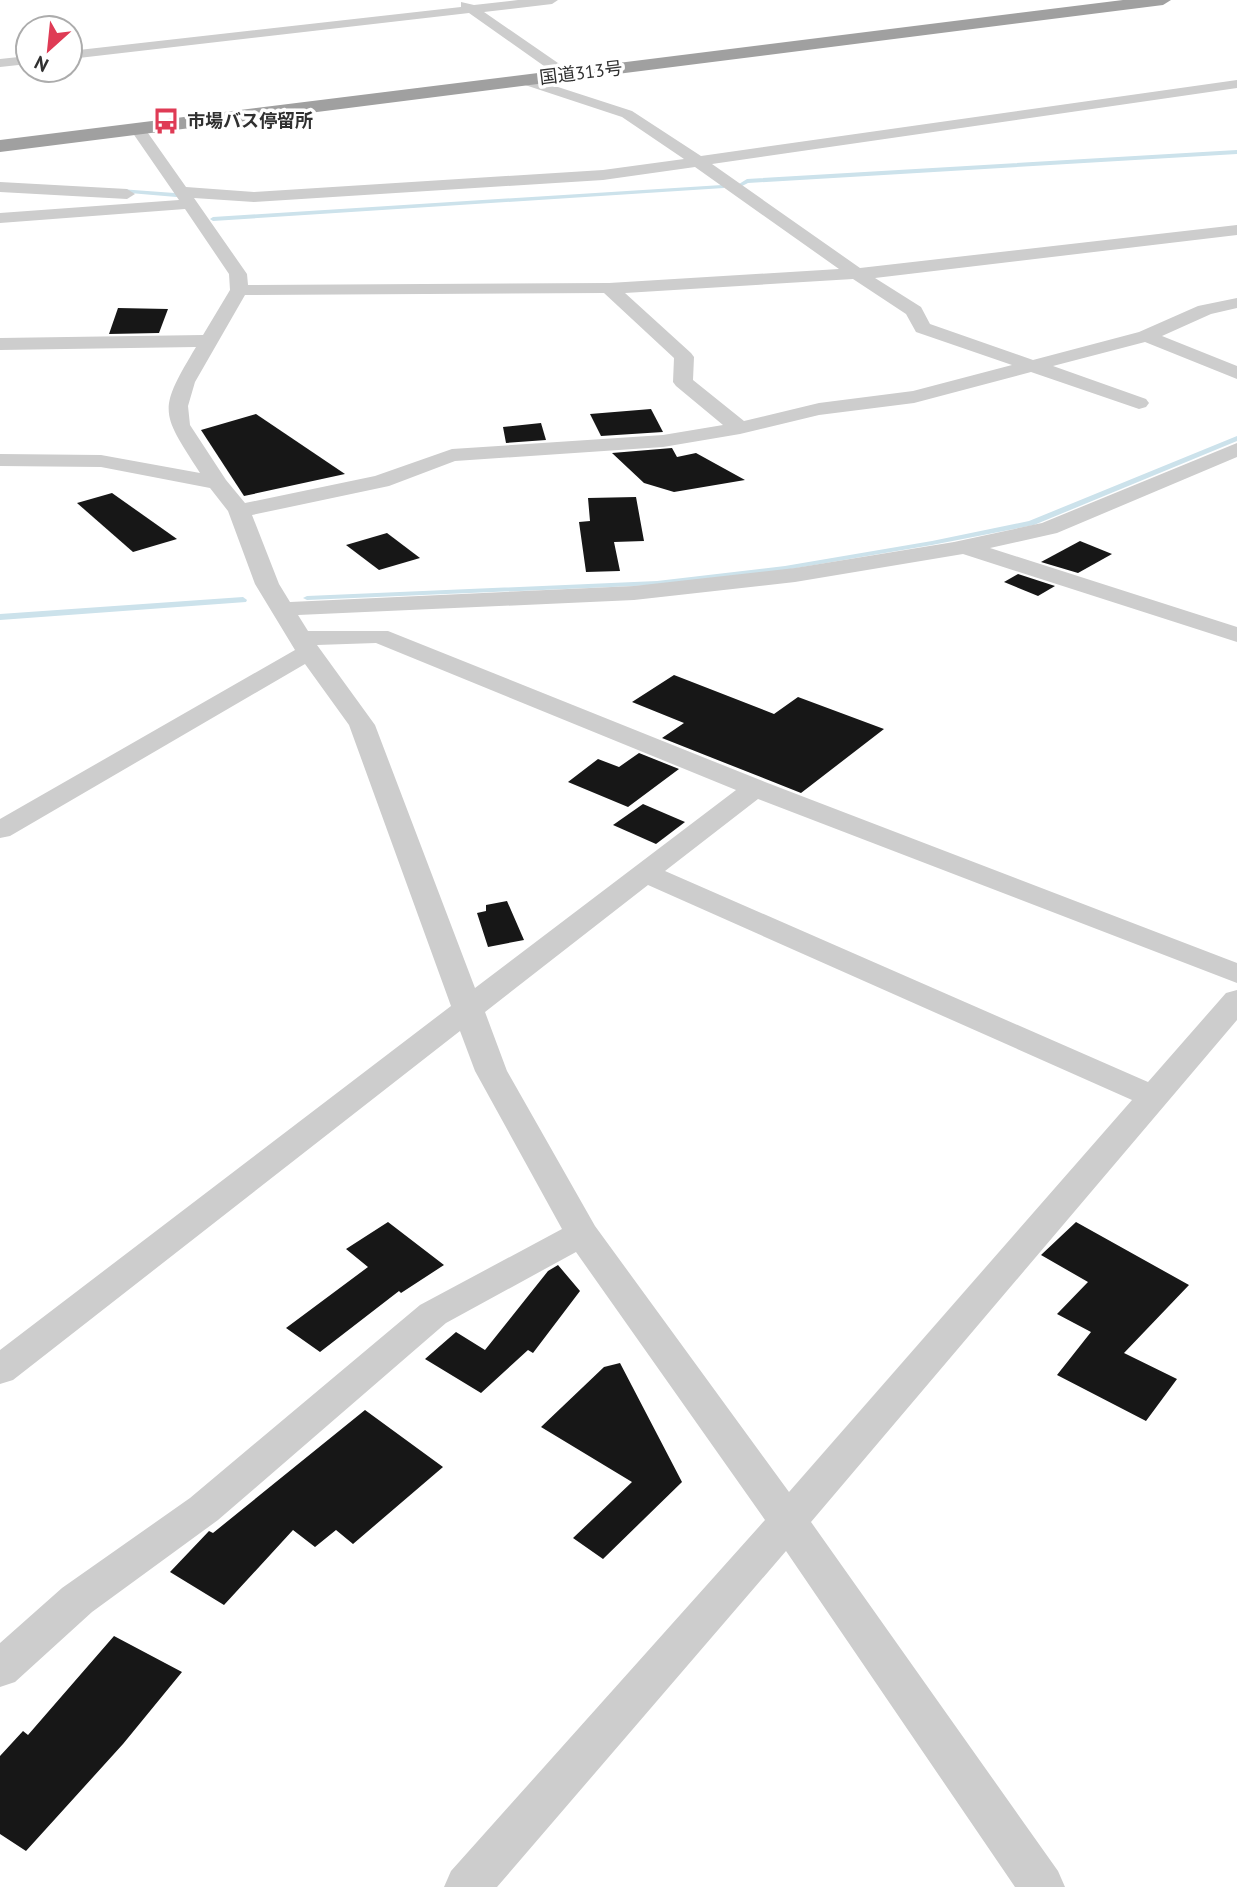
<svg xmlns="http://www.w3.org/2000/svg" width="1237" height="1887" font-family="'PT Sans','Noto Sans JP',sans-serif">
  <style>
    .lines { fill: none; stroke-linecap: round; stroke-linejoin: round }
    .stream { fill: #cce2eb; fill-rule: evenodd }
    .building { fill: #171717 }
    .minor { fill: #cdcdcd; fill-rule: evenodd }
    .trunk { fill: #a0a0a0; fill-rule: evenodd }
    .labels { text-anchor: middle; stroke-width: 7; stroke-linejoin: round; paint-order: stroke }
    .far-street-label { font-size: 18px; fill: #303030; stroke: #fff }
    .far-poi-label { font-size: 18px; font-weight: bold; fill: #303030; stroke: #fff; text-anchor: start }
  </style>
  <rect width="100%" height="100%" fill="#fff"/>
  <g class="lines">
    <g class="stream">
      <path d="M 1237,150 L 1237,154 L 748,183 L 742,186 L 739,184 L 747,179 Z"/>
      <path d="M 722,185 L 724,186 L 724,188 L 213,221 L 210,219 L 213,217 Z"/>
      <path d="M 120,189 L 188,194 L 191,196 L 188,198 L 118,192 L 118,190 Z"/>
      <path d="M 1237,436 L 1237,441 L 1034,525 L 932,545 L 785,570 L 657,585 L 307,600 L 303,598 L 307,596 L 657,581 L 785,566 L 932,541 L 1029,521 Z"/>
      <path d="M 243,597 L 247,600 L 246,602 L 0,620 L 0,614 Z"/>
    </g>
  </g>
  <g class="building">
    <path d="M 118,308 L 168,309 L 159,333 L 109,334 Z"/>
    <path d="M 651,409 L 663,432 L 601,436 L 590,414 Z"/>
    <path d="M 256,414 L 345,474 L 244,496 L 201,430 Z"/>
    <path d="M 541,423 L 546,440 L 506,443 L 503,427 Z"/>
    <path d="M 672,448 L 677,457 L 696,453 L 745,480 L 674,492 L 644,483 L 612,453 Z"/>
    <path d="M 112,493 L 177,539 L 133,552 L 77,503 Z"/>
    <path d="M 636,497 L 644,541 L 614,542 L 620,571 L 586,572 L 579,522 L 590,521 L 588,498 Z"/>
    <path d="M 387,533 L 420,558 L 379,570 L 346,545 Z"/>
    <path d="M 1080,541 L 1112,554 L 1078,573 L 1041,562 Z"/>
    <path d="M 1018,574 L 1055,586 L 1038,596 L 1004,582 Z"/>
    <path d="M 674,675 L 774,714 L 798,697 L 884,729 L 801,793 L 662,738 L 684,723 L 632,702 Z"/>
    <path d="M 639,753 L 679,769 L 628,807 L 568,782 L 598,759 L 619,767 Z"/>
    <path d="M 643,804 L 685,822 L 656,844 L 613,825 Z"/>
    <path d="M 507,901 L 524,940 L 488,947 L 477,913 L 486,911 L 486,905 Z"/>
    <path d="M 388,1222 L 444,1265 L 401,1293 L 399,1291 L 320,1352 L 286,1328 L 368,1267 L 346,1249 Z"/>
    <path d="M 1076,1222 L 1189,1285 L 1124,1353 L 1177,1379 L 1146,1421 L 1057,1375 L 1091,1332 L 1057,1314 L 1088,1282 L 1041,1255 Z"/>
    <path d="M 558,1265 L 580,1291 L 533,1353 L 528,1350 L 481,1393 L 425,1359 L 456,1332 L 485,1350 L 548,1271 Z"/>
    <path d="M 620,1363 L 682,1482 L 603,1559 L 573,1538 L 632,1482 L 541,1427 L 604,1367 Z"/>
    <path d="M 365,1410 L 443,1467 L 353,1544 L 336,1530 L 315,1547 L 293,1530 L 224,1605 L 170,1572 L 209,1531 L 213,1533 Z"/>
    <path d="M 114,1636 L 182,1672 L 123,1744 L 26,1851 L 0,1834 L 0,1756 L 23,1731 L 28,1735 Z"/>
  </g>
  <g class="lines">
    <g class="minor">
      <path d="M 518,0 L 558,0 L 552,4 L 484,12 L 571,72 L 571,78 L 561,78 L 469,13 L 70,59 L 70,51 L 461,7 L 461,2 L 474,5 Z"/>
      <path d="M 28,56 L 28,64 L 0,67 L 0,59 Z"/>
      <path d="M 524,76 L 632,111 L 701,156 L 1237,80 L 1237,88 L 712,164 L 860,268 L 1237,225 L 1237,235 L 875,278 L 921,307 L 930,324 L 1033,360 L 1139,332 L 1198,306 L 1237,298 L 1237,308 L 1211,314 L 1162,336 L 1237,366 L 1237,379 L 1145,342 L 1053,366 L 1146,399 L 1149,403 L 1146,407 L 1139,409 L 1031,372 L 914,403 L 819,415 L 740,434 L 663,447 L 455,461 L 389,486 L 252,515 L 279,584 L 290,602 L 634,586 L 795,568 L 954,542 L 1042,523 L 1237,443 L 1237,457 L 1057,533 L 990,548 L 1237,627 L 1237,642 L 963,554 L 795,582 L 634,600 L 298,615 L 308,631 L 388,631 L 765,782 L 1237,963 L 1237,983 L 758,799 L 665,871 L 1148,1082 L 1226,993 L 1237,990 L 1237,1020 L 811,1522 L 1058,1871 L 1065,1887 L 1015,1887 L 786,1551 L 497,1887 L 444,1887 L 451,1871 L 765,1520 L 576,1252 L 446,1323 L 218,1520 L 92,1612 L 15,1682 L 0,1687 L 0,1643 L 62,1588 L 190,1498 L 420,1305 L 562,1229 L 475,1071 L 460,1031 L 13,1380 L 0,1384 L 0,1350 L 451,1006 L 349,725 L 305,664 L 10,836 L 0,838 L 0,819 L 295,650 L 255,584 L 228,511 L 210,488 L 101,467 L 0,466 L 0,454 L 101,455 L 200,473 C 161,412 157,412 196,347 L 0,350 L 0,338 L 203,335 L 230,290 L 229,274 L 185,209 L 0,223 L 0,213 L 179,200 L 130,129 L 138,124 L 143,126 L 186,187 L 254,192 L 603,170 L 684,159 L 622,117 L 519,83 L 517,80 ZM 695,167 L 839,269 L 609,283 L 248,285 L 247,274 L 194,198 L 254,202 L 603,180 ZM 853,279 L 906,314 L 916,332 L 1012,365 L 913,391 L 819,403 L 744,421 L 693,380 L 694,357 L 691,353 L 625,293 ZM 604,293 L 674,358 L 673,382 L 676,386 L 723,425 L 663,435 L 452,449 L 375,476 L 245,503 L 226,480 L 190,425 L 188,406 L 195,382 L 245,295 ZM 376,643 L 736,790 L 475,988 L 375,725 L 317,645 ZM 648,885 L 1132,1100 L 789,1492 L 595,1226 L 507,1071 L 485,1012 Z"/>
      <path d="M 0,182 L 127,189 L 135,194 L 127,199 L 0,192 Z"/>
    </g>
    <path class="trunk" d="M 1123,0 L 1171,0 L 1163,5 L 0,152 L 0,140 Z"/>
  </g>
  <defs>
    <g id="bus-bare" transform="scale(2.1)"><path d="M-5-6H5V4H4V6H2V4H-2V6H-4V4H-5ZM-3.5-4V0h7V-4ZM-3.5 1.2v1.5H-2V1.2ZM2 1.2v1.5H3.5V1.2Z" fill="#df3b55" stroke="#fff" stroke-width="2.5" paint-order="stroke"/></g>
  </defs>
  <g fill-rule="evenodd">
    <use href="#bus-bare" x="166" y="121"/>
  </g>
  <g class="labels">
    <g class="far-street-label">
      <text transform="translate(581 73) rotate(-7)" y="6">国道313号</text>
    </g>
    <g class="far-poi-label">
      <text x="187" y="127">市場バス停留所</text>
    </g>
  </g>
  <g transform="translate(49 49) rotate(207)"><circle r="33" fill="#ffffff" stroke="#acacac" stroke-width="2"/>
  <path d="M0-5L12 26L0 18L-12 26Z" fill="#df3b55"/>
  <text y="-10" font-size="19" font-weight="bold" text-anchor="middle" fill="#303030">N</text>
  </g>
</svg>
